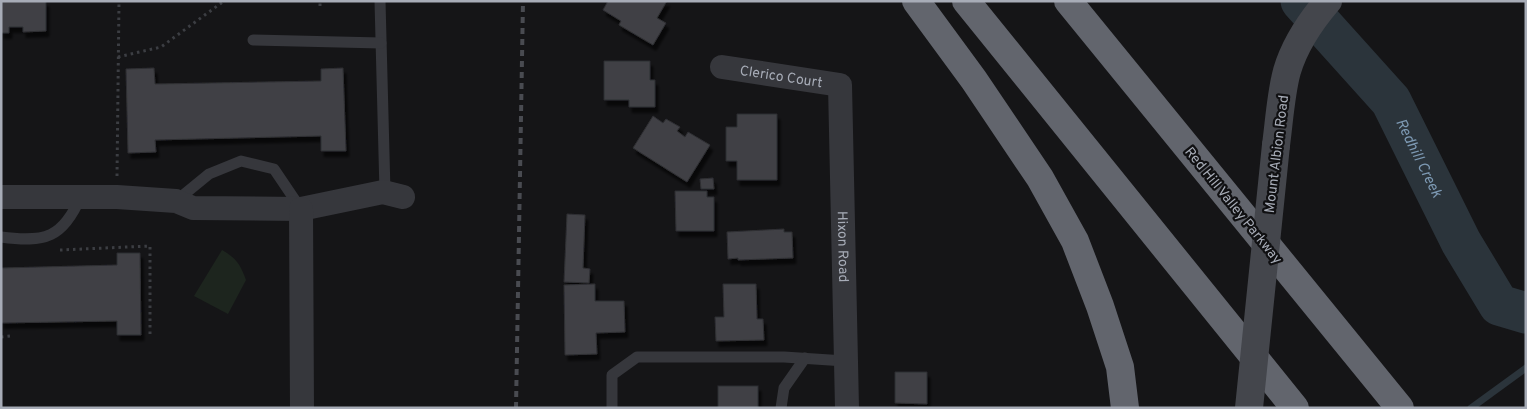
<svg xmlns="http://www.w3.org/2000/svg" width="1527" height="409" font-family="Overpass,sans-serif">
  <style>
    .green { fill: #1d251e }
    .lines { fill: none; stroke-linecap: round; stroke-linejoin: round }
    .stream { stroke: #2b343b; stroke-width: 7 }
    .river { stroke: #2b343b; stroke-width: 41 }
    .building { fill: #3f4044; stroke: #2f2f33; filter: url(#shadow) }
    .path { stroke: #3c3e43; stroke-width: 3; stroke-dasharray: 2.5 4; stroke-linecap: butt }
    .lane { stroke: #36373c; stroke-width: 11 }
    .street { stroke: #36373c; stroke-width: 24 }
    .secondary { stroke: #44464c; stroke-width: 28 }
    .highway { stroke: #62656d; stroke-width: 28 }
    .rail { stroke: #494b51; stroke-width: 4; stroke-dasharray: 6 5; stroke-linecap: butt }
    .secondary-bridge { stroke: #44464c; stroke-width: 28 }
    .labels { text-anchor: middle; stroke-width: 4.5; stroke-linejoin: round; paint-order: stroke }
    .street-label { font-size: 14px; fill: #a7acb7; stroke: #101012 }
    .water-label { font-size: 15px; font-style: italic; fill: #7d99b3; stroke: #101012 }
  </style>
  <defs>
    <filter id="shadow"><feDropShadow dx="3" dy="5.5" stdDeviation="1" flood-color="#0009"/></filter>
  </defs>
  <rect width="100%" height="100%" fill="#151517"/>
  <path class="green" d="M 222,250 C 237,259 240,264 246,280 L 228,314 L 194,296 Z"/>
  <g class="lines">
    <path class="stream" d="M 1471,408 L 1526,368"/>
    <path class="river" id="s1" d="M 1301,1 L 1391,101 L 1461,242 L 1499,305 L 1526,313"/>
  </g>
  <g class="building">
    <path d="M 1,1 L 46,1 L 46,31 L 23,32 L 23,27 L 9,27 L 9,33 L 1,33 Z"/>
    <path d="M 608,1 L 667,1 L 657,18 L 666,23 L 653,45 L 619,25 L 621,21 L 603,10 Z"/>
    <path d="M 604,61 L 650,61 L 650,80 L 655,80 L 655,107 L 629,107 L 629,100 L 604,100 Z"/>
    <path d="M 154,68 L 155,84 L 321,81 L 321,69 L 343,68 L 346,151 L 321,151 L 321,136 L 155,140 L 156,152 L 128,153 L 126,69 Z"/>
    <path d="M 737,114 L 777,114 L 777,180 L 737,180 L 737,161 L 726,161 L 726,127 L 737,127 Z"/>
    <path d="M 653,116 L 663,123 L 666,119 L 680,127 L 677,131 L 685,137 L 688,132 L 710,145 L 687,182 L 633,148 Z"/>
    <path d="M 713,178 L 714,189 L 701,189 L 700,179 Z"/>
    <path d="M 675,191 L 707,191 L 707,197 L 714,197 L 714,231 L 676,231 Z"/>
    <path d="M 567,214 L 585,215 L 583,268 L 590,269 L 589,283 L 564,282 Z"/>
    <path d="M 784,229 L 784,232 L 792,232 L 793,258 L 738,260 L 738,258 L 728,259 L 727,232 Z"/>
    <path d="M 117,253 L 140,253 L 141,335 L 117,335 L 117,321 L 1,323 L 1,268 L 117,265 Z"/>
    <path d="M 595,284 L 595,301 L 624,301 L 625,332 L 596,333 L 597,354 L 565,355 L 564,285 Z"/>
    <path d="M 723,284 L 756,284 L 757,319 L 763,319 L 764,340 L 716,341 L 715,317 L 724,317 Z"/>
    <path d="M 895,372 L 927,372 L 927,404 L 895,403 Z"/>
    <rect x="718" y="386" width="40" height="22"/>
  </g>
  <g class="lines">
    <g class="path">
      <path d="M 320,6 L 320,1"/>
      <path d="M 118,57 L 161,47 L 224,1"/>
      <path d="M 117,176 L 119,1"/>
      <path d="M 60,250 L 150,246 L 150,334"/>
      <path d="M 1,337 L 11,336"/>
    </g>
    <g class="lane">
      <path d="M 380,1 L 385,192"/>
      <path d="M 253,40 L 381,43"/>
      <path d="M 176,201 L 209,174 L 241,161 L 274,169 L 301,209"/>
      <path d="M 1,237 C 45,243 63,238 81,196"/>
      <path d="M 612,408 L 612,375 L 637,357 L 784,357 L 845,361"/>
      <path d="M 781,408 L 784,388 L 805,358"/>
    </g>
    <g class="street">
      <path id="s2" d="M 722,67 L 840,85 L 847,408"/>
      <path d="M 1,197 L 117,197 L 176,201 L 193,208 L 301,209 L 383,192 L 403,197"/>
      <path d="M 301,209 L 302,408"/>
    </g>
    <path class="secondary" d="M 1276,145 C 1279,123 1281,92 1287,71 C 1295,44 1310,22 1328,1"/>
    <g class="highway">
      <path d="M 916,1 L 974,80 L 1040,178 L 1075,241 L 1100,306 L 1120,367 L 1125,408"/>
      <path d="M 966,1 L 1295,408"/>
      <path d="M 1068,1 L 1400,408"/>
    </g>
    <path class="rail" d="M 516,408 L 523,1"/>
    <path class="secondary-bridge" d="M 1249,408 L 1276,145"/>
  </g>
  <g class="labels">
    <g class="street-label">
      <text dy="5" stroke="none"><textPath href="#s2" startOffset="60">Clerico Court</textPath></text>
      <text transform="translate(1276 154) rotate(-83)" y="5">Mount Albion Road</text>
      <text transform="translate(1234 205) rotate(51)" y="5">Red Hill Valley Parkway</text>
      <text dy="5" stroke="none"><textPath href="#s2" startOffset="281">Hixon Road</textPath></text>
    </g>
    <g class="water-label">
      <text dy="5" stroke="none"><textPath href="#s1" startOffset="198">Redhill Creek</textPath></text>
    </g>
  </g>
  <rect width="1527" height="409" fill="none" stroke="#a7acb7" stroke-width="5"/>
</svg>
